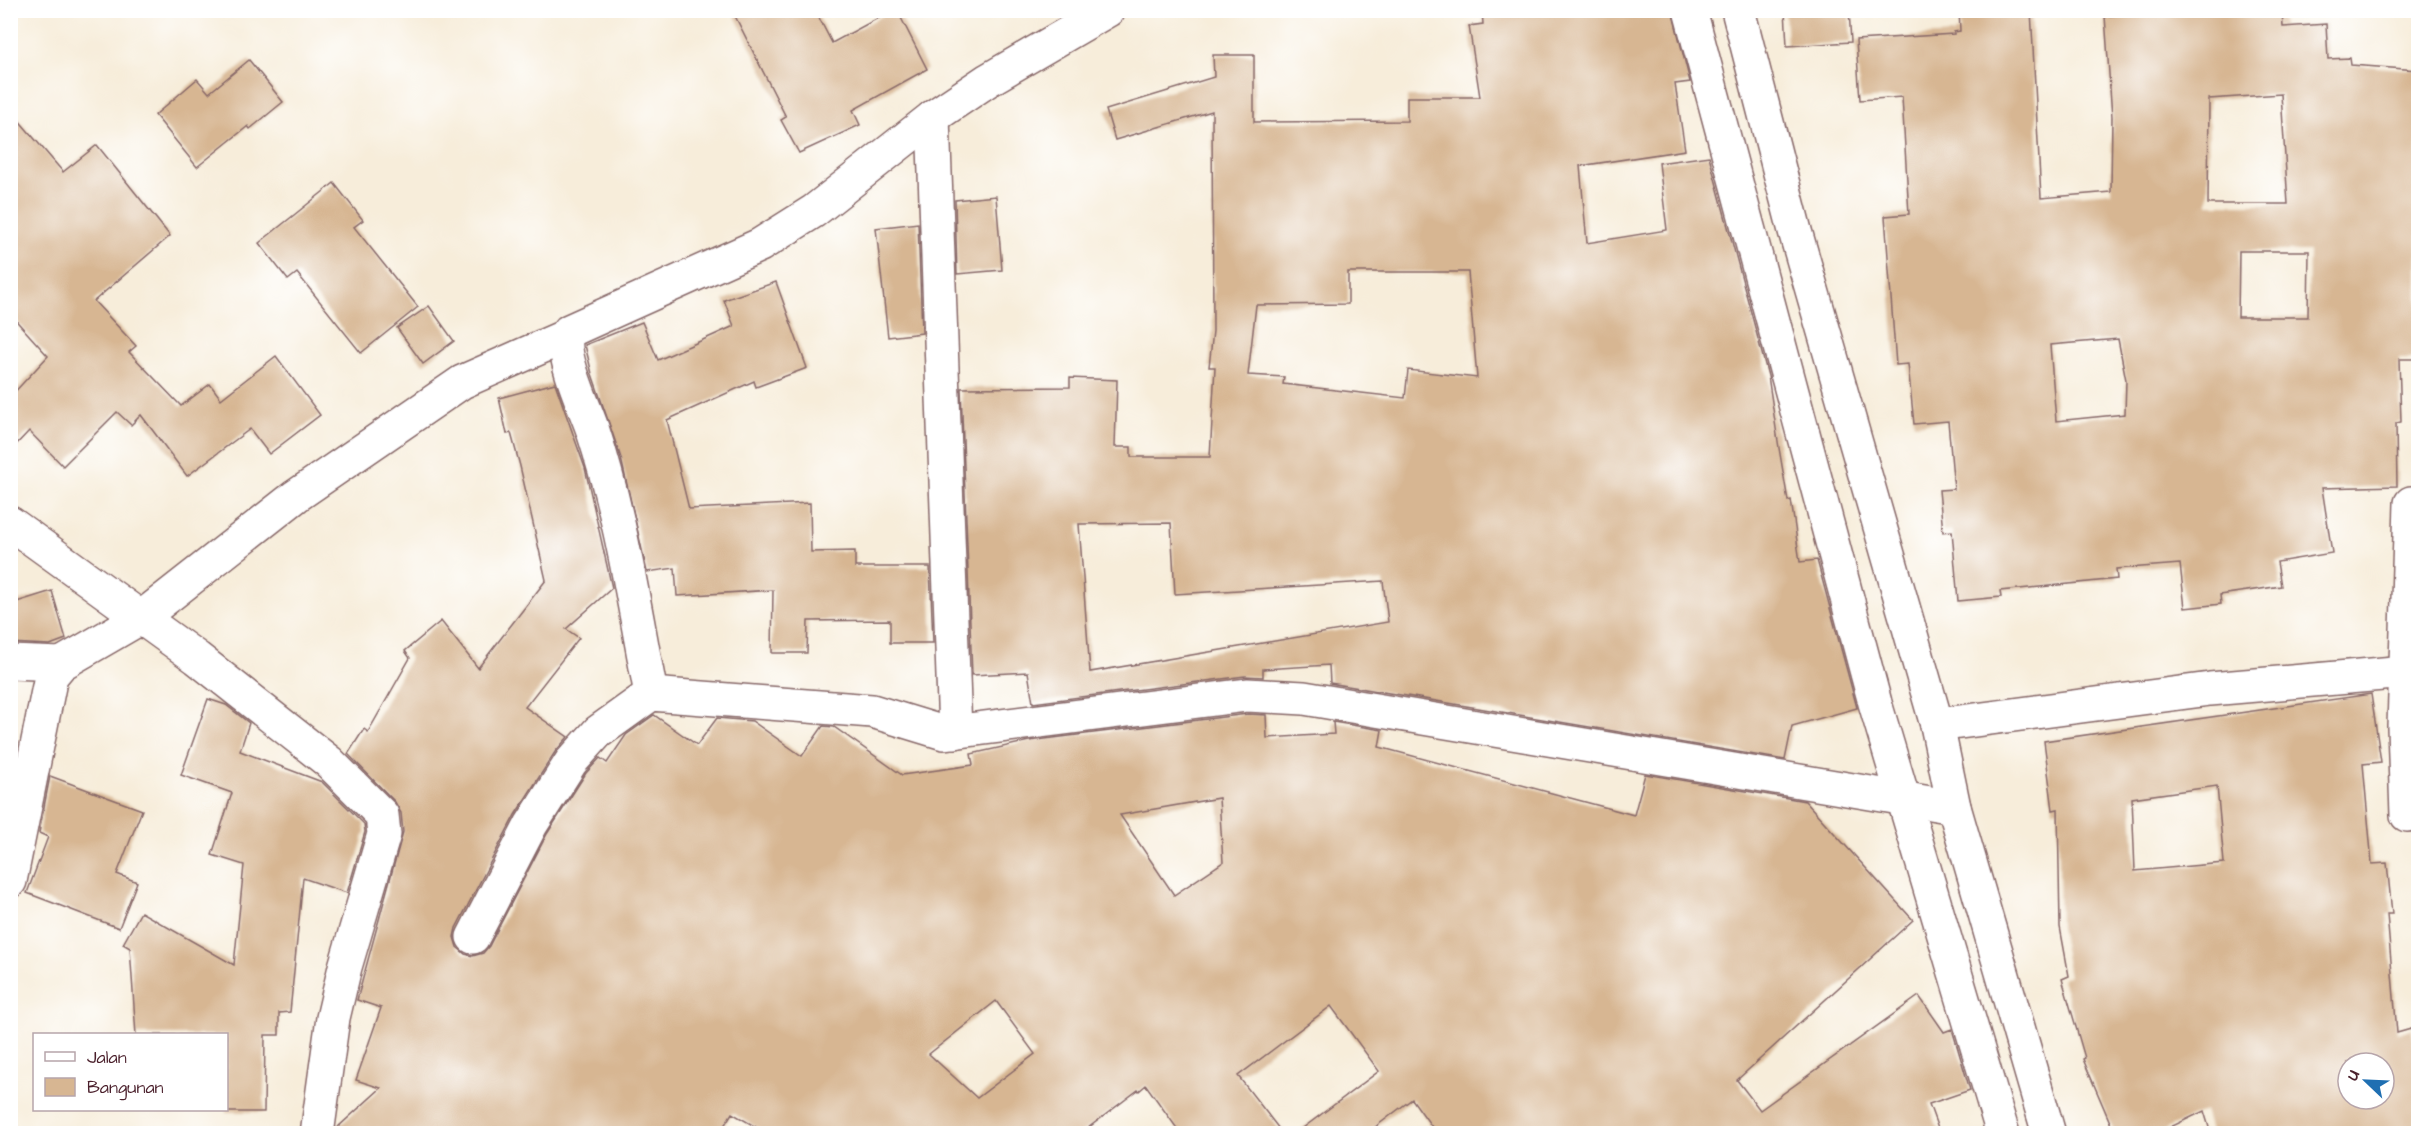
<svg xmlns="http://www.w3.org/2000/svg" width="2429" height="1144" font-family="'Architects Daughter',sans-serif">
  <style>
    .building { fill: #d7b692; fill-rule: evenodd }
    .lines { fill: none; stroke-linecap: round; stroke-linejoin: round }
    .minor-casing { stroke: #876768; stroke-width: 36 }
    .major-casing { stroke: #876768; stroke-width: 36 }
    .minor { stroke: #fff; stroke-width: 33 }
    .major { stroke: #fff; stroke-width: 33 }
  </style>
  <rect width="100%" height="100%" fill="#fff"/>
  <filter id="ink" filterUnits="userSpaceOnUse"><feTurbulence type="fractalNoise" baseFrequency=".0167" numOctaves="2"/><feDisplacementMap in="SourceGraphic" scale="12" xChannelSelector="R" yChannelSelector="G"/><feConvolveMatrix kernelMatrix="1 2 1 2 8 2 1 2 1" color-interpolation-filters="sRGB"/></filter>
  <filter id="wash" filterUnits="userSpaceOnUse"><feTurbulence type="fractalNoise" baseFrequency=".008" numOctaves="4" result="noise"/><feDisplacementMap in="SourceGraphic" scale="24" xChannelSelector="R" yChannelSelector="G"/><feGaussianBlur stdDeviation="1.35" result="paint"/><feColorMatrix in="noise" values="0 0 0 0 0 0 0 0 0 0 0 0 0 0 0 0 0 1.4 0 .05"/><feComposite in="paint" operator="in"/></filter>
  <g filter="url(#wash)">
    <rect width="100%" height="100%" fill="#f7edda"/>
    <g id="blocks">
      <g class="building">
        <path d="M 732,10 L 815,10 L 832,43 L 893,10 L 897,10 L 927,69 L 853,110 L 860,125 L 799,153 L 781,120 L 786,117 Z"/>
        <path d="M 1482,10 L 1672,10 L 1690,82 L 1675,84 L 1685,150 L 1580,166 L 1587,243 L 1667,230 L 1659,163 L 1709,156 L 1768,376 L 1779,448 L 1788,501 L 1791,500 L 1800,562 L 1817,560 L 1857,708 L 1792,726 L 1785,760 L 1330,683 L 1329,665 L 1263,669 L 1263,677 L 1245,676 L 1033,703 L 1028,672 L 972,675 L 961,388 L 1070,387 L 1070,378 L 1117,380 L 1115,447 L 1131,447 L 1131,457 L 1210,457 L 1215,367 L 1209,367 L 1213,331 L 1212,111 L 1115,140 L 1106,110 L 1214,77 L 1213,55 L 1254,55 L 1254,122 L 1407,121 L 1407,97 L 1480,97 L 1469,26 L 1483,24 ZM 1348,272 L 1468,272 L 1477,378 L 1408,370 L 1405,398 L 1283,384 L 1284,377 L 1248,375 L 1256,305 L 1348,304 ZM 1171,523 L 1175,594 L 1383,581 L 1388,622 L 1090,672 L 1079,524 Z"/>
        <path d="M 1785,10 L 1849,10 L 1851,42 L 1787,46 Z"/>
        <path d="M 1959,10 L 2031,10 L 2041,198 L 2111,192 L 2112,117 L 2105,16 L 2199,10 L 2282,10 L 2283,27 L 2326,24 L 2328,59 L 2350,58 L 2351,65 L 2418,70 L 2418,359 L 2399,359 L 2401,422 L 2396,423 L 2397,486 L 2322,488 L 2332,553 L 2277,562 L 2281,586 L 2220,595 L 2221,604 L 2185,608 L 2180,564 L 2116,569 L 2117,579 L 2000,591 L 2001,597 L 1958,601 L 1952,531 L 1943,532 L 1939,490 L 1954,489 L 1948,421 L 1914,424 L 1908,364 L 1896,365 L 1885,216 L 1909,214 L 1902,97 L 1860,100 L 1856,40 L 1954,34 L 1954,32 L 1960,31 ZM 2281,94 L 2288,204 L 2208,204 L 2209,99 ZM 2239,251 L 2309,251 L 2308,317 L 2238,317 ZM 2118,339 L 2126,380 L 2125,414 L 2056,421 L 2050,345 Z"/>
        <path d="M 249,60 L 283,102 L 250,129 L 248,126 L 197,167 L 155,115 L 197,79 L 209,93 Z"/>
        <path d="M 10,110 L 63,172 L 97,145 L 170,236 L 94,301 L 136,346 L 129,352 L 181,406 L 210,384 L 221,399 L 276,356 L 320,415 L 269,454 L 250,429 L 187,476 L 141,415 L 131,425 L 117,412 L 63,466 L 29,431 L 10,451 L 10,397 L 48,356 L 10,314 Z"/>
        <path d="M 334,183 L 363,220 L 354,227 L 418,307 L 361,353 L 297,273 L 288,280 L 259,243 Z"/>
        <path d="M 996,196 L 1002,270 L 957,274 L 955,200 Z"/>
        <path d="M 918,223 L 922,333 L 888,337 L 876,228 Z"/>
        <path d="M 776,282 L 807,368 L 756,387 L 754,381 L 667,420 L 689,509 L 810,503 L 811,552 L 855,551 L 855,567 L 930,567 L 933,643 L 890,643 L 890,620 L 808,621 L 807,653 L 772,653 L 773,590 L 677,596 L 675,568 L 647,572 L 621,458 L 592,374 L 585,345 L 642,322 L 658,360 L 734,326 L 724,300 Z"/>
        <path d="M 429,306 L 454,341 L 423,364 L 397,328 Z"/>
        <path d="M 555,383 L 585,468 L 612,588 L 566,629 L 579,638 L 525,707 L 568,737 L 555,752 L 515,815 L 456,928 L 454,937 L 457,947 L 465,954 L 473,956 L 483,953 L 489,946 L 547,834 L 586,773 L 600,758 L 607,763 L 626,735 L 654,715 L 697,745 L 717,718 L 752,721 L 802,756 L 823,726 L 834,727 L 902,775 L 973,765 L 971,754 L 1029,741 L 1248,714 L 1266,715 L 1267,738 L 1334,734 L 1333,722 L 1382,730 L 1379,747 L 1634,815 L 1645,774 L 1805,801 L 1913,920 L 1737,1080 L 1760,1110 L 1919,996 L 1944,1032 L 1952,1029 L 1970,1090 L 1929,1104 L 1940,1134 L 1437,1134 L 1412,1099 L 1366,1134 L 1295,1134 L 1379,1071 L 1331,1006 L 1238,1076 L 1283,1134 L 1181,1134 L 1146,1085 L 1139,1091 L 1138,1090 L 1080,1134 L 768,1134 L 732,1113 L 719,1134 L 336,1134 L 337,1128 L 381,1088 L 356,1080 L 381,1008 L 357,1000 L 403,832 L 401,813 L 395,802 L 348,754 L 364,729 L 368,732 L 410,658 L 405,651 L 441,621 L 478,668 L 546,580 L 520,466 L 511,433 L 507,434 L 499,398 ZM 1219,798 L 1223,862 L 1174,895 L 1120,815 ZM 996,1001 L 1035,1054 L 977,1098 L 929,1054 Z"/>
        <path d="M 52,591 L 66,639 L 50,645 L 10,643 L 10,604 Z"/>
        <path d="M 2371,694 L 2381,762 L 2363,764 L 2372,864 L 2387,863 L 2392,914 L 2387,914 L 2397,1033 L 2411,1029 L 2418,1056 L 2418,1134 L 2211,1134 L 2204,1111 L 2156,1134 L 2115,1134 L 2083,1059 L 2085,1058 L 2062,979 L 2069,976 L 2060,927 L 2058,809 L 2053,810 L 2044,741 ZM 2217,786 L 2224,863 L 2135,871 L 2132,798 ZM 2348,1063 L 2384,1063 L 2384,1099 L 2348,1099 Z"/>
        <path d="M 208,699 L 226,705 L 249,723 L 240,751 L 322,782 L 364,824 L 365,832 L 347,893 L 303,878 L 290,1012 L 279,1013 L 279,1035 L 265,1035 L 264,1112 L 226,1112 L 226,1035 L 136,1035 L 130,948 L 123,944 L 141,912 L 234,965 L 244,865 L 212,855 L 232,793 L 181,775 Z"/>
        <path d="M 50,776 L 142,810 L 117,874 L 137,882 L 119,928 L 27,893 L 48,837 L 39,833 Z"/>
      </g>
    </g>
  </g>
  <g filter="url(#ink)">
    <use href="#blocks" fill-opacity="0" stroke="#876768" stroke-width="1.5"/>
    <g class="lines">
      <g class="minor-casing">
        <g id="minor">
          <path d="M 933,117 L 955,732"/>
          <path d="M 10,523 L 197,658 L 329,762 L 382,815 L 384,834 L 345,967 L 333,1018 L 317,1134"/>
          <path d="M 10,662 L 61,664"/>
          <path d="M 651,694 C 634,606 621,516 593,431 C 586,409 557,351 569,331 L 760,245 L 814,211 L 933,117 L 988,80 L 1108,10"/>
          <path d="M 1937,725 L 2210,689 L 2406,672 L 2418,675"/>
          <path d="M 2407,815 L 2404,727 L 2411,503"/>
          <path d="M 10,881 L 51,676 L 61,664 L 142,617 L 296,496 L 462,382 L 566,336"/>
          <path d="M 473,937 L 531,825 L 571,762 L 598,732 L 651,694 L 872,711 L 944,733 L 1247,695 L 1304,698 L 1954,807"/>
        </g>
      </g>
      <g class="major-casing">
        <g id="major">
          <path d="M 1690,10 L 1875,703 L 2003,1134"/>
          <path d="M 1738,10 L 1795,231 L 1937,725 L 1954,807 L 2049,1134"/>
        </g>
      </g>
      <use href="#minor" class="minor"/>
      <use href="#major" class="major"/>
    </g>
  </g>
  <rect width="2429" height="1144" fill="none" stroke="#fff" stroke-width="36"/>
  <rect x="33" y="1033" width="195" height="78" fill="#ffffff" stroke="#b7a5aa" stroke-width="1.5"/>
  <rect x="45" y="1052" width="30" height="9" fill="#ffffff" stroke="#b7a5aa" stroke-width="1.5"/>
  <text x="87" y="1063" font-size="18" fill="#4a1f2b">Jalan</text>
  <rect x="45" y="1078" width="30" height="18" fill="#d7b692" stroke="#b7a5aa" stroke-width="1.5"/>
  <text x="87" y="1093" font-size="18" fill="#4a1f2b">Bangunan</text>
  <g transform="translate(2366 1081) rotate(293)"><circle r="28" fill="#ffffff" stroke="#b7a5aa" stroke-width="1.5"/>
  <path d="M0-4.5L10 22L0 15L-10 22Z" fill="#1f6fb2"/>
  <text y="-9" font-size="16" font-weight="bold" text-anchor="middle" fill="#4a1f2b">U</text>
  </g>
</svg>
